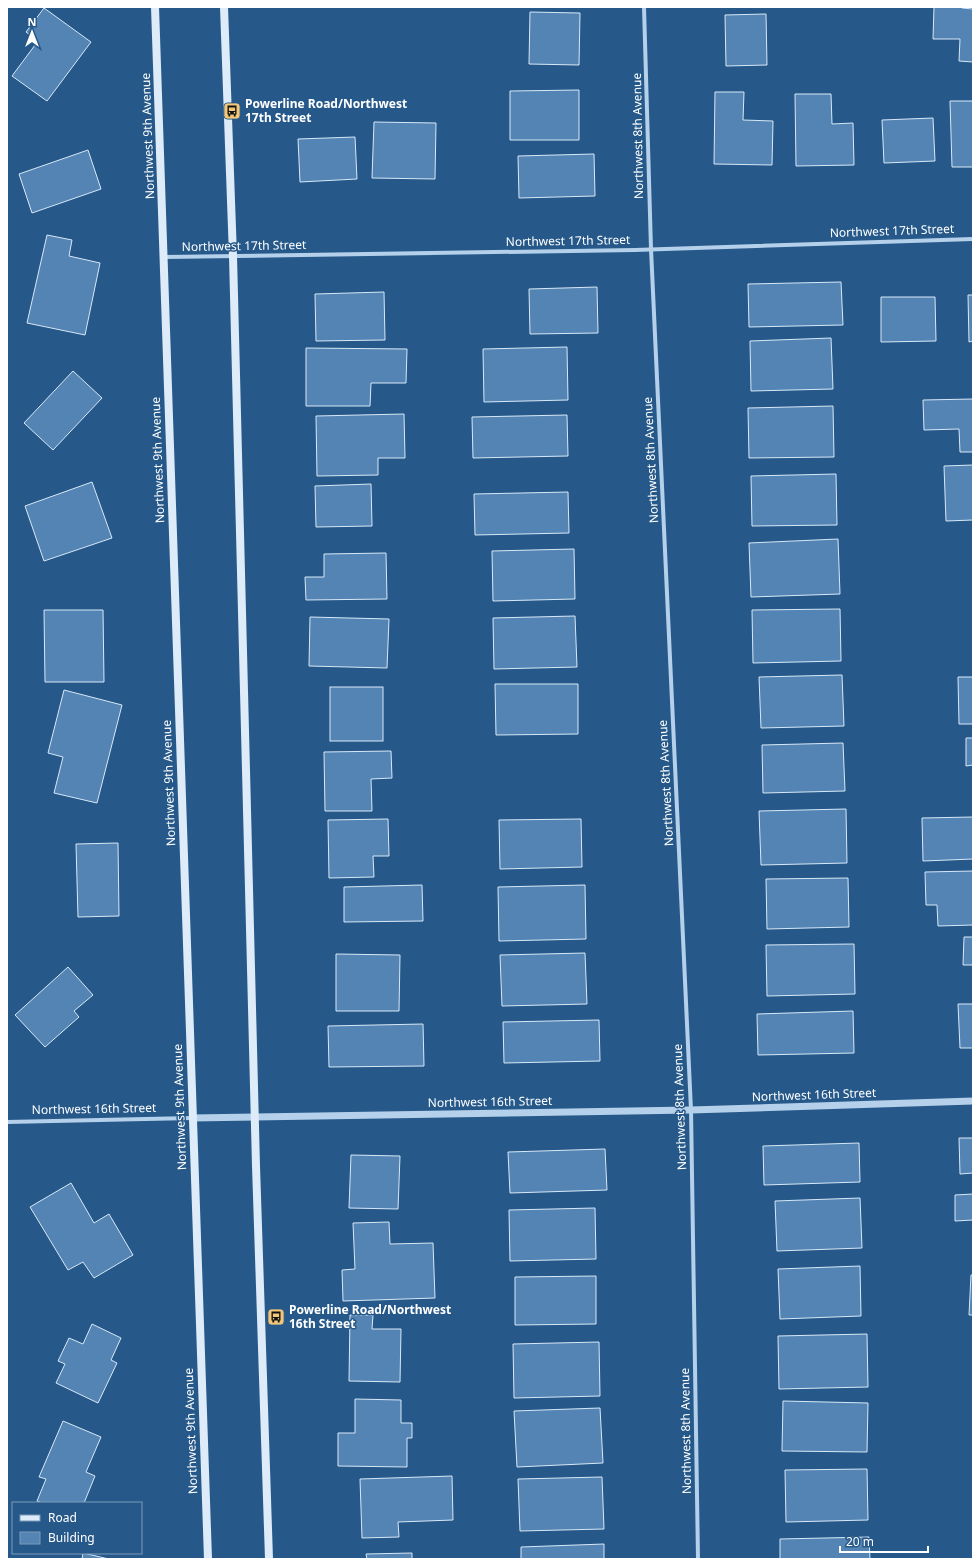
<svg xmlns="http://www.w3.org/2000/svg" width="980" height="1566" font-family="'Noto Sans',sans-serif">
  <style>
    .building { fill: #5384b3; stroke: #d8e8f7 }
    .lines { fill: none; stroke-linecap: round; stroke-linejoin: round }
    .minor { stroke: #b4d0ea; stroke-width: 4 }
    .tertiary { stroke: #b4d0ea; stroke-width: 7 }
    .secondary { stroke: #deebf8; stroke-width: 8 }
    .labels { text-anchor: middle; stroke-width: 3; stroke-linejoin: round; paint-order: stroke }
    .poi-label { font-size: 12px; font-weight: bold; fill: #fff; stroke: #26598a; text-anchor: start }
    .street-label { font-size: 12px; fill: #fff; stroke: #26598a }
  </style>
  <rect width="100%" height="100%" fill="#26598a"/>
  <g class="building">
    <path d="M 934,7 L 963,7 L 962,8 L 973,9 L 973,62 L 959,61 L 960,39 L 933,39 Z"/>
    <path d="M 44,8 L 91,42 L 47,101 L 12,76 L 38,41 L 26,32 Z"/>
    <path d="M 530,12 L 580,13 L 579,65 L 529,64 Z"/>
    <path d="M 766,14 L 767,65 L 726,66 L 725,15 Z"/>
    <path d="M 579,90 L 579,140 L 510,140 L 510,91 Z"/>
    <path d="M 715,92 L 744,92 L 743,120 L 773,121 L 772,165 L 714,164 Z"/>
    <path d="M 795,94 L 831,94 L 832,124 L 853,123 L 854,165 L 796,166 Z"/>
    <path d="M 950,101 L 973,101 L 973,167 L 952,167 Z"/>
    <path d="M 933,118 L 935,161 L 884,163 L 882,120 Z"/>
    <path d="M 374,122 L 436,123 L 435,179 L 372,178 Z"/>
    <path d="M 355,137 L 357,179 L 300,182 L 298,139 Z"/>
    <path d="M 88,150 L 101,189 L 32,213 L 19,174 Z"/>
    <path d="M 594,154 L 595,196 L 519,198 L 518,156 Z"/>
    <path d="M 47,235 L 72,240 L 69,256 L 100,263 L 85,335 L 27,323 Z"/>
    <path d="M 841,282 L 843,325 L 749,327 L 748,284 Z"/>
    <path d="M 597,287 L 598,333 L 530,334 L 529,289 Z"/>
    <path d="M 384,292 L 385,340 L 316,341 L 315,294 Z"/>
    <path d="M 968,295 L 973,295 L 973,341 L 969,342 Z"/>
    <path d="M 881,297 L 935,297 L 936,341 L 881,342 Z"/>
    <path d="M 831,338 L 833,389 L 751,391 L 750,341 Z"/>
    <path d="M 567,347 L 568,400 L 484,402 L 483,349 Z"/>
    <path d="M 306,348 L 407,349 L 406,383 L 371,383 L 370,406 L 306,406 Z"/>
    <path d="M 73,371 L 102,398 L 53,450 L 24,423 Z"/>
    <path d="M 973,399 L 973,452 L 960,452 L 959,429 L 924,430 L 923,400 Z"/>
    <path d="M 833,406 L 834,457 L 749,458 L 748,408 Z"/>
    <path d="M 404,414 L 405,458 L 378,458 L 378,475 L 317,476 L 316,416 Z"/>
    <path d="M 567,415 L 568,456 L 473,458 L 472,417 Z"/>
    <path d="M 973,465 L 973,520 L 946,521 L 944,466 Z"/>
    <path d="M 836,474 L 837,525 L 752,526 L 751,476 Z"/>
    <path d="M 92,482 L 112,538 L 44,561 L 25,506 Z"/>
    <path d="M 371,484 L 372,526 L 316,527 L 315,486 Z"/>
    <path d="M 568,492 L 569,533 L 475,535 L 474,494 Z"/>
    <path d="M 838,539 L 840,594 L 751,597 L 749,543 Z"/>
    <path d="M 574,549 L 575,599 L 493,601 L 492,551 Z"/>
    <path d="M 386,553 L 387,599 L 306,600 L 305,577 L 324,577 L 324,554 Z"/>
    <path d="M 840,609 L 841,661 L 753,663 L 752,610 Z"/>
    <path d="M 44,610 L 103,610 L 104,682 L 45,682 Z"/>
    <path d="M 575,616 L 577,667 L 494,669 L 493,618 Z"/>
    <path d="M 310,617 L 389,619 L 387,668 L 309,666 Z"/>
    <path d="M 842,675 L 844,726 L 761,728 L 759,677 Z"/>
    <path d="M 958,677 L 973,677 L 973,724 L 959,724 Z"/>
    <path d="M 495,684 L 578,684 L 578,734 L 496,735 Z"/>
    <rect x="330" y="687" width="53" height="54"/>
    <path d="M 64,690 L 122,705 L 97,803 L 54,793 L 63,757 L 48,753 Z"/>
    <path d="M 966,738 L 973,738 L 973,765 L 966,766 Z"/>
    <path d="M 843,743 L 845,791 L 763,793 L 762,745 Z"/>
    <path d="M 391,751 L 392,778 L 371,779 L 372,811 L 325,811 L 324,752 Z"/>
    <path d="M 846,809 L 847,863 L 761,865 L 759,811 Z"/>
    <path d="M 973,817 L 973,859 L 923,861 L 922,818 Z"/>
    <path d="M 388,819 L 389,856 L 373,856 L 374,877 L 329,878 L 328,820 Z"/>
    <path d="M 581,819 L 582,867 L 500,869 L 499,820 Z"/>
    <path d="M 118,843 L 119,916 L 78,917 L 76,844 Z"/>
    <path d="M 973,871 L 973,925 L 938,926 L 937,905 L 926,905 L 925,872 Z"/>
    <path d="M 848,878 L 849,927 L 767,929 L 766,879 Z"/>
    <path d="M 422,885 L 423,921 L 344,922 L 344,887 Z"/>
    <path d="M 585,885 L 586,939 L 499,941 L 498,887 Z"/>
    <path d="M 964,937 L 973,937 L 973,965 L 963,965 Z"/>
    <path d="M 854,944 L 855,994 L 767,996 L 766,945 Z"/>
    <path d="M 585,953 L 587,1004 L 502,1006 L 500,955 Z"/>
    <path d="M 336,954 L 400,955 L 399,1011 L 336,1011 Z"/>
    <path d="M 68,967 L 93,995 L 74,1011 L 79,1017 L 45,1047 L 15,1015 Z"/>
    <path d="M 958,1004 L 973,1004 L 973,1048 L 960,1048 Z"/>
    <path d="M 853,1011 L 854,1053 L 758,1055 L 757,1014 Z"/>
    <path d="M 599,1020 L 600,1061 L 504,1063 L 503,1022 Z"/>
    <path d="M 423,1024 L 424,1066 L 329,1067 L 328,1026 Z"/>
    <path d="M 959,1138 L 973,1138 L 973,1173 L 960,1174 Z"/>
    <path d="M 859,1143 L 860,1182 L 764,1185 L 763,1146 Z"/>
    <path d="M 605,1149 L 607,1190 L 510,1193 L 508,1152 Z"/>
    <path d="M 351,1155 L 400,1156 L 398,1209 L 349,1208 Z"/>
    <path d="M 71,1183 L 94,1223 L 109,1214 L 133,1255 L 94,1278 L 83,1262 L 68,1270 L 30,1207 Z"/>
    <path d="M 973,1194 L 973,1220 L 955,1221 L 955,1195 Z"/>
    <path d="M 860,1198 L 862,1248 L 777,1251 L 775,1201 Z"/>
    <path d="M 595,1208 L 596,1259 L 510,1261 L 509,1210 Z"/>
    <path d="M 389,1222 L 390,1244 L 433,1243 L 435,1298 L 343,1301 L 342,1270 L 355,1269 L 353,1223 Z"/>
    <path d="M 860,1266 L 861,1316 L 780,1319 L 778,1269 Z"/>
    <path d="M 971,1275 L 973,1275 L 973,1315 L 969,1315 Z"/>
    <path d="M 596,1276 L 596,1324 L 515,1325 L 515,1277 Z"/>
    <path d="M 350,1315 L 373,1315 L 372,1329 L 401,1329 L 400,1382 L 349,1381 Z"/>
    <path d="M 92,1324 L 121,1338 L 111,1360 L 117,1363 L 98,1403 L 56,1383 L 65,1364 L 58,1361 L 69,1338 L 83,1344 Z"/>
    <path d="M 867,1334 L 868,1387 L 779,1389 L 778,1336 Z"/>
    <path d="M 599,1342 L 600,1396 L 514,1398 L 513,1344 Z"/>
    <path d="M 355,1399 L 401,1400 L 401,1423 L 412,1423 L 412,1438 L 407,1438 L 407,1467 L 338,1466 L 338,1433 L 355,1433 Z"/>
    <path d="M 783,1401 L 868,1403 L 867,1452 L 782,1451 Z"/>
    <path d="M 600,1408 L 603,1463 L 517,1467 L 514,1411 Z"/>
    <path d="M 63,1421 L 101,1437 L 86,1472 L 95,1476 L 84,1503 L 42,1503 L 37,1501 L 46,1479 L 39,1477 Z"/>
    <path d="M 867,1469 L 868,1520 L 786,1522 L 785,1470 Z"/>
    <path d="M 452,1476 L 453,1520 L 398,1522 L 399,1537 L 362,1538 L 360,1479 Z"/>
    <path d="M 602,1477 L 604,1529 L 520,1531 L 518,1479 Z"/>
    <path d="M 869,1537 L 870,1559 L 780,1559 L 780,1539 Z"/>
    <path d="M 604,1544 L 604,1559 L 521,1559 L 521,1547 Z"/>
    <path d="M 83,1553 L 109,1559 L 82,1559 Z"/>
    <path d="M 412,1553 L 412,1559 L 367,1559 L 366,1554 Z"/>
  </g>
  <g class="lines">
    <g class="minor">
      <path d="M 644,7 L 651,249 L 691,1110 L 698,1559"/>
      <path d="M 164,257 L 635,250 L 973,239"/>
      <path d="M 7,1122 L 192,1118"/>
    </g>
    <path class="tertiary" d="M 192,1118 L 691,1110 L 973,1101"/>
    <g class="secondary">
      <path d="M 155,7 L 208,1559"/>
      <path d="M 224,7 L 233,256 L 256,1166 L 269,1559"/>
    </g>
  </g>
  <defs>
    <g id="bus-square" transform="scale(0.9)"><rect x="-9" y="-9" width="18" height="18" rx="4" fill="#f3c779" stroke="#26598a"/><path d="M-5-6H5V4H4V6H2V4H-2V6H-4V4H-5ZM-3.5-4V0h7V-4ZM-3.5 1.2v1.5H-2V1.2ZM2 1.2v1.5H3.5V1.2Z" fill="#111"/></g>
  </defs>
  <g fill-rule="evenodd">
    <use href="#bus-square" x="232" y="111"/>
    <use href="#bus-square" x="276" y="1317"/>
  </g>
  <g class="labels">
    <g class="poi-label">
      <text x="245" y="108">Powerline Road/Northwest<tspan x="245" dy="14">17th Street</tspan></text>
      <text x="289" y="1314">Powerline Road/Northwest<tspan x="289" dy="14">16th Street</tspan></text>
    </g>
    <g class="street-label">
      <text transform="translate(148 136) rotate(-92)" y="4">Northwest 9th Avenue</text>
      <text transform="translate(638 136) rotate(-91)" y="4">Northwest 8th Avenue</text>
      <text transform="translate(892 231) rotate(-2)" y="4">Northwest 17th Street</text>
      <text transform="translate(568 241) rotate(-1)" y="4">Northwest 17th Street</text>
      <text transform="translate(244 246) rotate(-1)" y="4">Northwest 17th Street</text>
      <text transform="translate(158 460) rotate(-92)" y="4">Northwest 9th Avenue</text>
      <text transform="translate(651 460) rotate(-93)" y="4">Northwest 8th Avenue</text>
      <text transform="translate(169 783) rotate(-92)" y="4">Northwest 9th Avenue</text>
      <text transform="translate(666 783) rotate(-93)" y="4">Northwest 8th Avenue</text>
      <text transform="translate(814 1095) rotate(-2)" y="4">Northwest 16th Street</text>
      <text transform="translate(490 1102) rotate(-1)" y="4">Northwest 16th Street</text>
      <text transform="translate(180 1107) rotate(-92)" y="4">Northwest 9th Avenue</text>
      <text transform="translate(680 1107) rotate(-92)" y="4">Northwest 8th Avenue</text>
      <text transform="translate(94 1109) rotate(-1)" y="4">Northwest 16th Street</text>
      <text transform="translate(191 1431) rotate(-92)" y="4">Northwest 9th Avenue</text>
      <text transform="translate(686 1431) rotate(-91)" y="4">Northwest 8th Avenue</text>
    </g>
  </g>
  <rect width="980" height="1566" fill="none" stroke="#ffffff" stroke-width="16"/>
  <rect x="12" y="1502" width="130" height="52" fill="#26598a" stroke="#7d9bb9"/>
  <rect x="20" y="1515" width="20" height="6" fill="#deebf8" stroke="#7d9bb9"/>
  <text x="48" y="1522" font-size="12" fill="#ffffff">Road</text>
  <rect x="20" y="1532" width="20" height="12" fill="#5384b3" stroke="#7d9bb9"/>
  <text x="48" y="1542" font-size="12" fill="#ffffff">Building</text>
  <g transform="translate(32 32)" stroke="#26598a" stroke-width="3" paint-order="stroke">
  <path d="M0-3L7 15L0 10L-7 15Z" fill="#ffffff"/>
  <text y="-6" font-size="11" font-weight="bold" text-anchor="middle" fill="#ffffff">N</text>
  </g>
  <path d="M840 1546v6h88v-6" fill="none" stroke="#ffffff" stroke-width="2"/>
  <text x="846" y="1546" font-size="12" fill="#ffffff" stroke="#26598a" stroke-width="3" paint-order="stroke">20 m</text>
</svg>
